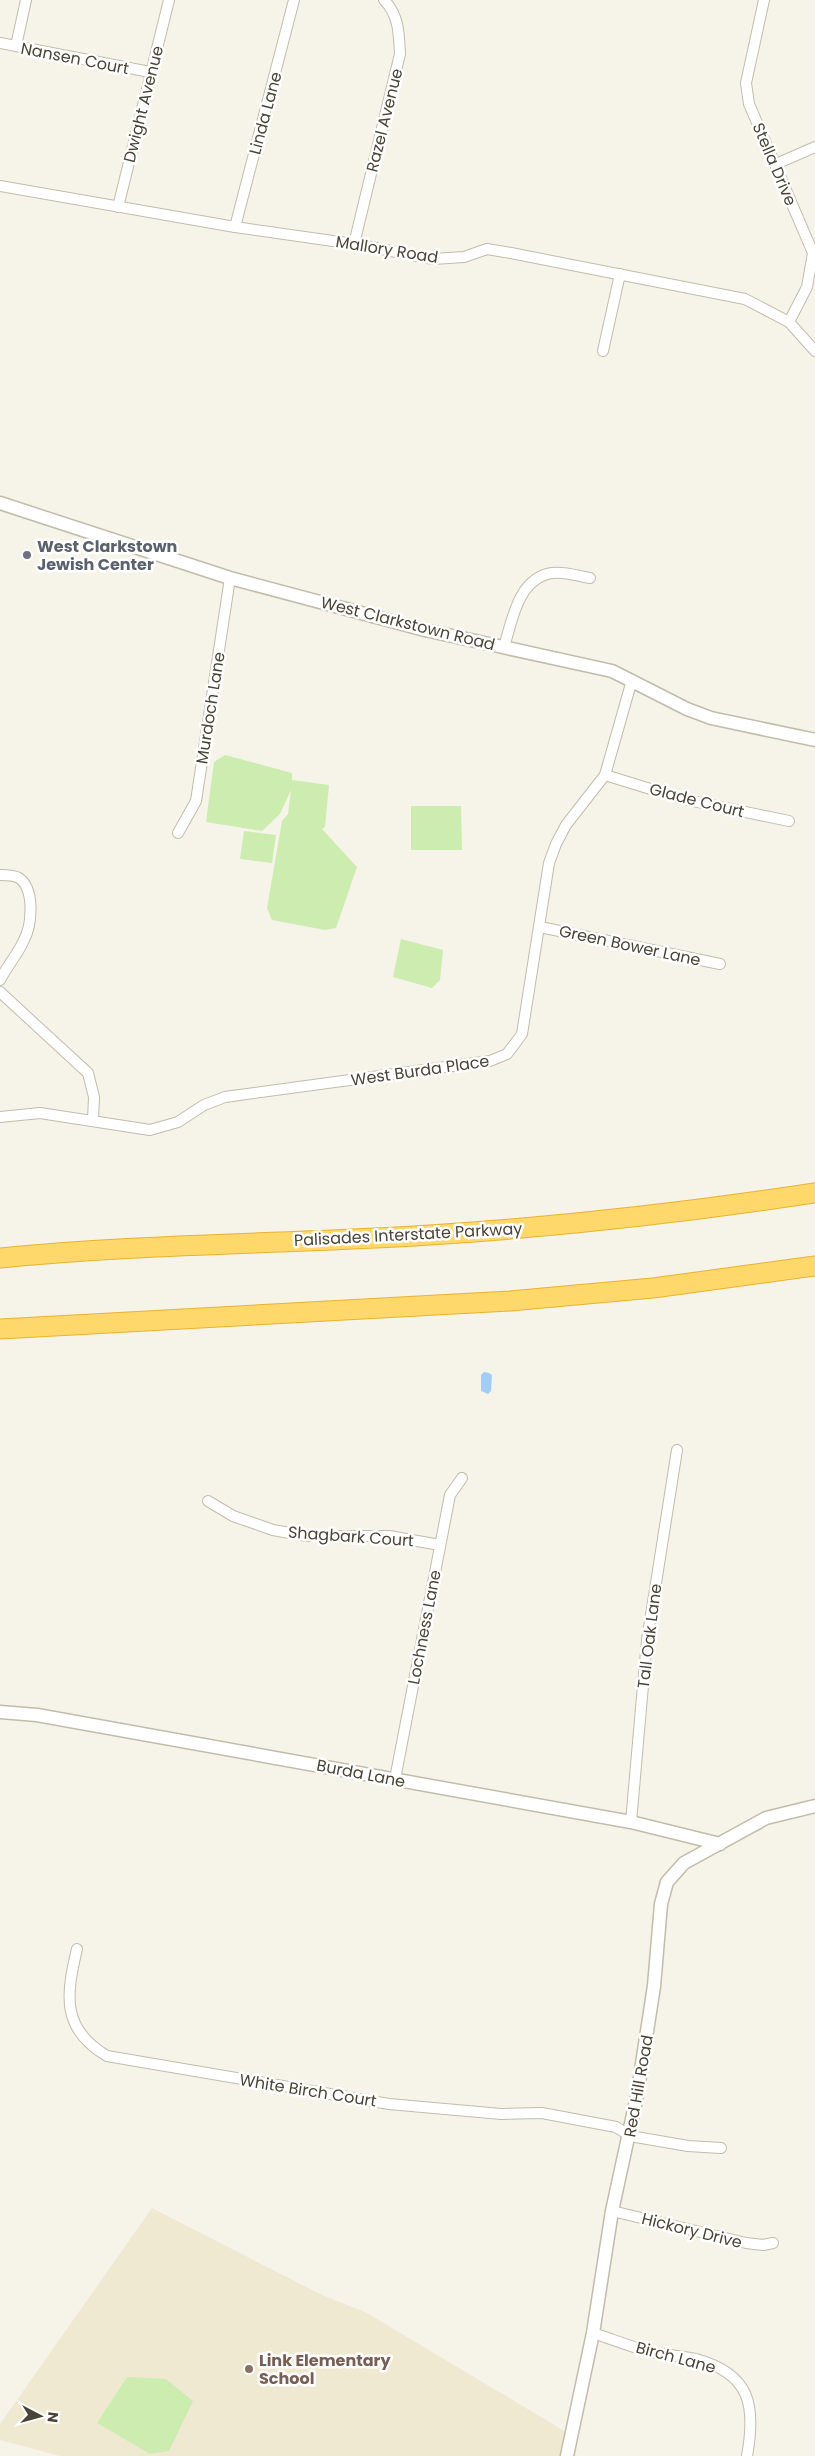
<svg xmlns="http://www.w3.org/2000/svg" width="815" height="2456" font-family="Poppins,sans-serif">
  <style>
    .education { fill: #f0e9d2 }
    .green { fill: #ccedaf }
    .water { fill: #a1cef6 }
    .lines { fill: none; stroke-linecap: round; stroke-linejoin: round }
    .minor-casing { stroke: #c2bcab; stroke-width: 12 }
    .tertiary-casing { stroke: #c2bcab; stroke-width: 15 }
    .motorway-casing { stroke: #eab22f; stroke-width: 21 }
    .minor { stroke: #fff; stroke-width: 10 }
    .tertiary { stroke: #fff; stroke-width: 12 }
    .motorway { stroke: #ffd86b; stroke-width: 19 }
    .worship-dot { fill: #6b7280; stroke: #fff; stroke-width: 2 }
    .education-dot { fill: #8d6e63; stroke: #fff; stroke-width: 2 }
    .labels { text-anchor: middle; stroke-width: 5; stroke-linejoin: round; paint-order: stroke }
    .street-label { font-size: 16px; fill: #4a4436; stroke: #fff }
    .worship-label { font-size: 16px; font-weight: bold; fill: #5b616d; stroke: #fff; text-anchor: start }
    .education-label { font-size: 16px; font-weight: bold; fill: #785e54; stroke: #fff; text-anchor: start }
  </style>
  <rect width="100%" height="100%" fill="#f6f3e9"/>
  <path class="education" d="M 152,2208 L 320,2294 L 367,2313 L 571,2435 L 567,2456 L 60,2456 L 0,2440 L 0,2424 Z"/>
  <g class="green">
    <path d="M 225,755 L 292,773 L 292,780 L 329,785 L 325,827 L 322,829 L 357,867 L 336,928 L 325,930 L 272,920 L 267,908 L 282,821 L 288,814 L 291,790 L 280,814 L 262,831 L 206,822 L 214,762 Z"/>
    <path d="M 411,806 L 461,806 L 462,850 L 411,850 Z"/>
    <path d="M 244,831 L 276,835 L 272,863 L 240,859 Z"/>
    <path d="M 401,939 L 443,950 L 440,980 L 432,988 L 393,977 Z"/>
    <path d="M 127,2377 L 166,2379 L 193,2401 L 169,2451 L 150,2454 L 97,2423 Z"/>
  </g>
  <path class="water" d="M 484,1372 L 489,1373 L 492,1375 L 491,1391 L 488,1394 L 481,1391 L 481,1375 Z"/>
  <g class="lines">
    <g class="minor-casing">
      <g id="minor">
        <path d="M 764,0 L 746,83 L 749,104 L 813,253 L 807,287 L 789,322"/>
        <path d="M 0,43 L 150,72"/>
        <path d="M 16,46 L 26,0"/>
        <path d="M 776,164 L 815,147"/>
        <path d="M 0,186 L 235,227 L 354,244 L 433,259 L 464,257 L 487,249 L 511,253 L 745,299 L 789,322 L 815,351"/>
        <path d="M 118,207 L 169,0"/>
        <path d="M 235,227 L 294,0"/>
        <path d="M 354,244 L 400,54 C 399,34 399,15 384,0"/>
        <path d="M 603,351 L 620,274"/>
        <path d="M 504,647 C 512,621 518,578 552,573 C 564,571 578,576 590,578"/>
        <path d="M 605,775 L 683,799 L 789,821"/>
        <path d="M 178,833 L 196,801 L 230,578"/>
        <path d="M 0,875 C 5,875 14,875 19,878 C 35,889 32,925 24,940 C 18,954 7,966 0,980"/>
        <path d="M 540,927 L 720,964"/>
        <path d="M 0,992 L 88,1073 L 94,1097 L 93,1120"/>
        <path d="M 0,1117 L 40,1113 L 150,1130 L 178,1122 L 204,1105 L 225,1097 L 490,1061 L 507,1054 L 522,1034 L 549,863 L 556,844 L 566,825 L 605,775 L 632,680"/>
        <path d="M 208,1501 L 233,1516 L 273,1530 L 307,1536 L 389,1536 L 440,1545"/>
        <path d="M 395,1779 L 450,1495 L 462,1478"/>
        <path d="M 631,1822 L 647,1640 L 677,1450"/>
        <path d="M 77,1949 C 66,1995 61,2029 107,2056 L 389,2104 L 501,2114 L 542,2113 L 616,2127 L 630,2136 L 688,2146 L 721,2148"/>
        <path d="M 612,2211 L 746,2243 L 763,2245 L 773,2243"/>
        <path d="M 593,2333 C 612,2339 631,2347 651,2352 C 666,2355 682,2356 696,2359 C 751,2374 756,2406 747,2456"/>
      </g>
    </g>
    <g class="tertiary-casing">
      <g id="tertiary">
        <path d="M 0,503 L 230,578 L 425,630 L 612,671 L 687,709 L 711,718 L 815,740"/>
        <path d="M 0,1712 L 37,1715 L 631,1822 L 720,1844"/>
        <path d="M 567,2456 L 593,2333 L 612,2211 L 637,2096 L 654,1986 L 661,1904 L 667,1882 L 684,1863 L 766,1818 L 815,1806"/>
      </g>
    </g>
    <g class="motorway-casing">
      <g id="motorway">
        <path d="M 0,1258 C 138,1244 276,1244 415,1236 C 549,1228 682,1213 815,1193"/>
        <path d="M 0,1329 L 510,1301 L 653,1288 L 815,1266"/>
      </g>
    </g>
    <use href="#minor" class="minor"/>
    <use href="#tertiary" class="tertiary"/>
    <use href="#motorway" class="motorway"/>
  </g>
  <circle class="worship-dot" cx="27" cy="555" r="5"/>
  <circle class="education-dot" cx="249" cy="2369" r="5"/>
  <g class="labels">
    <g class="street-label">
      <text transform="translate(75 58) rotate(11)" y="6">Nansen Court</text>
      <text transform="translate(143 104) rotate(-76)" y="6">Dwight Avenue</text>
      <text transform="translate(265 113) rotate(-75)" y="6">Linda Lane</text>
      <text transform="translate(384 120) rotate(-76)" y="6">Razel Avenue</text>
      <text transform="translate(775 164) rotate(67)" y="6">Stella Drive</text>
      <text transform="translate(387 249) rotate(9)" y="6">Mallory Road</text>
      <text transform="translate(408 623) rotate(14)" y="6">West Clarkstown Road</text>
      <text transform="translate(210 708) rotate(-81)" y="6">Murdoch Lane</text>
      <text transform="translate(697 800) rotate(14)" y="6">Glade Court</text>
      <text transform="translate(630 945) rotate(12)" y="6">Green Bower Lane</text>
      <text transform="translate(420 1070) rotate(-8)" y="6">West Burda Place</text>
      <text transform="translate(408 1234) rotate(-3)" y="6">Palisades Interstate Parkway</text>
      <text transform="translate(351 1536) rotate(4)" y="6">Shagbark Court</text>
      <text transform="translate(424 1627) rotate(-79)" y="6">Lochness Lane</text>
      <text transform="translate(649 1636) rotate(-83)" y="6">Tall Oak Lane</text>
      <text transform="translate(361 1773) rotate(11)" y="6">Burda Lane</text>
      <text transform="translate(638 2086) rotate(-80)" y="6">Red Hill Road</text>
      <text transform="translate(308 2090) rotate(9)" y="6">White Birch Court</text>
      <text transform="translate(692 2230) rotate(14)" y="6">Hickory Drive</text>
      <text transform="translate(676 2357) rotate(15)" y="6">Birch Lane</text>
    </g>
    <g class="worship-label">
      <text x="37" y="552">West Clarkstown<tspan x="37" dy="18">Jewish Center</tspan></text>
    </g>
    <g class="education-label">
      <text x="259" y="2366">Link Elementary<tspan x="259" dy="18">School</tspan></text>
    </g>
  </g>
  <g transform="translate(40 2416) rotate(96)" stroke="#ffffff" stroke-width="4" paint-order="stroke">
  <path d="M0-4L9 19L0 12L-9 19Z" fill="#4a4436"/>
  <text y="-8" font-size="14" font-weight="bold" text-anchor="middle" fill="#4a4436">N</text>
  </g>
</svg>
